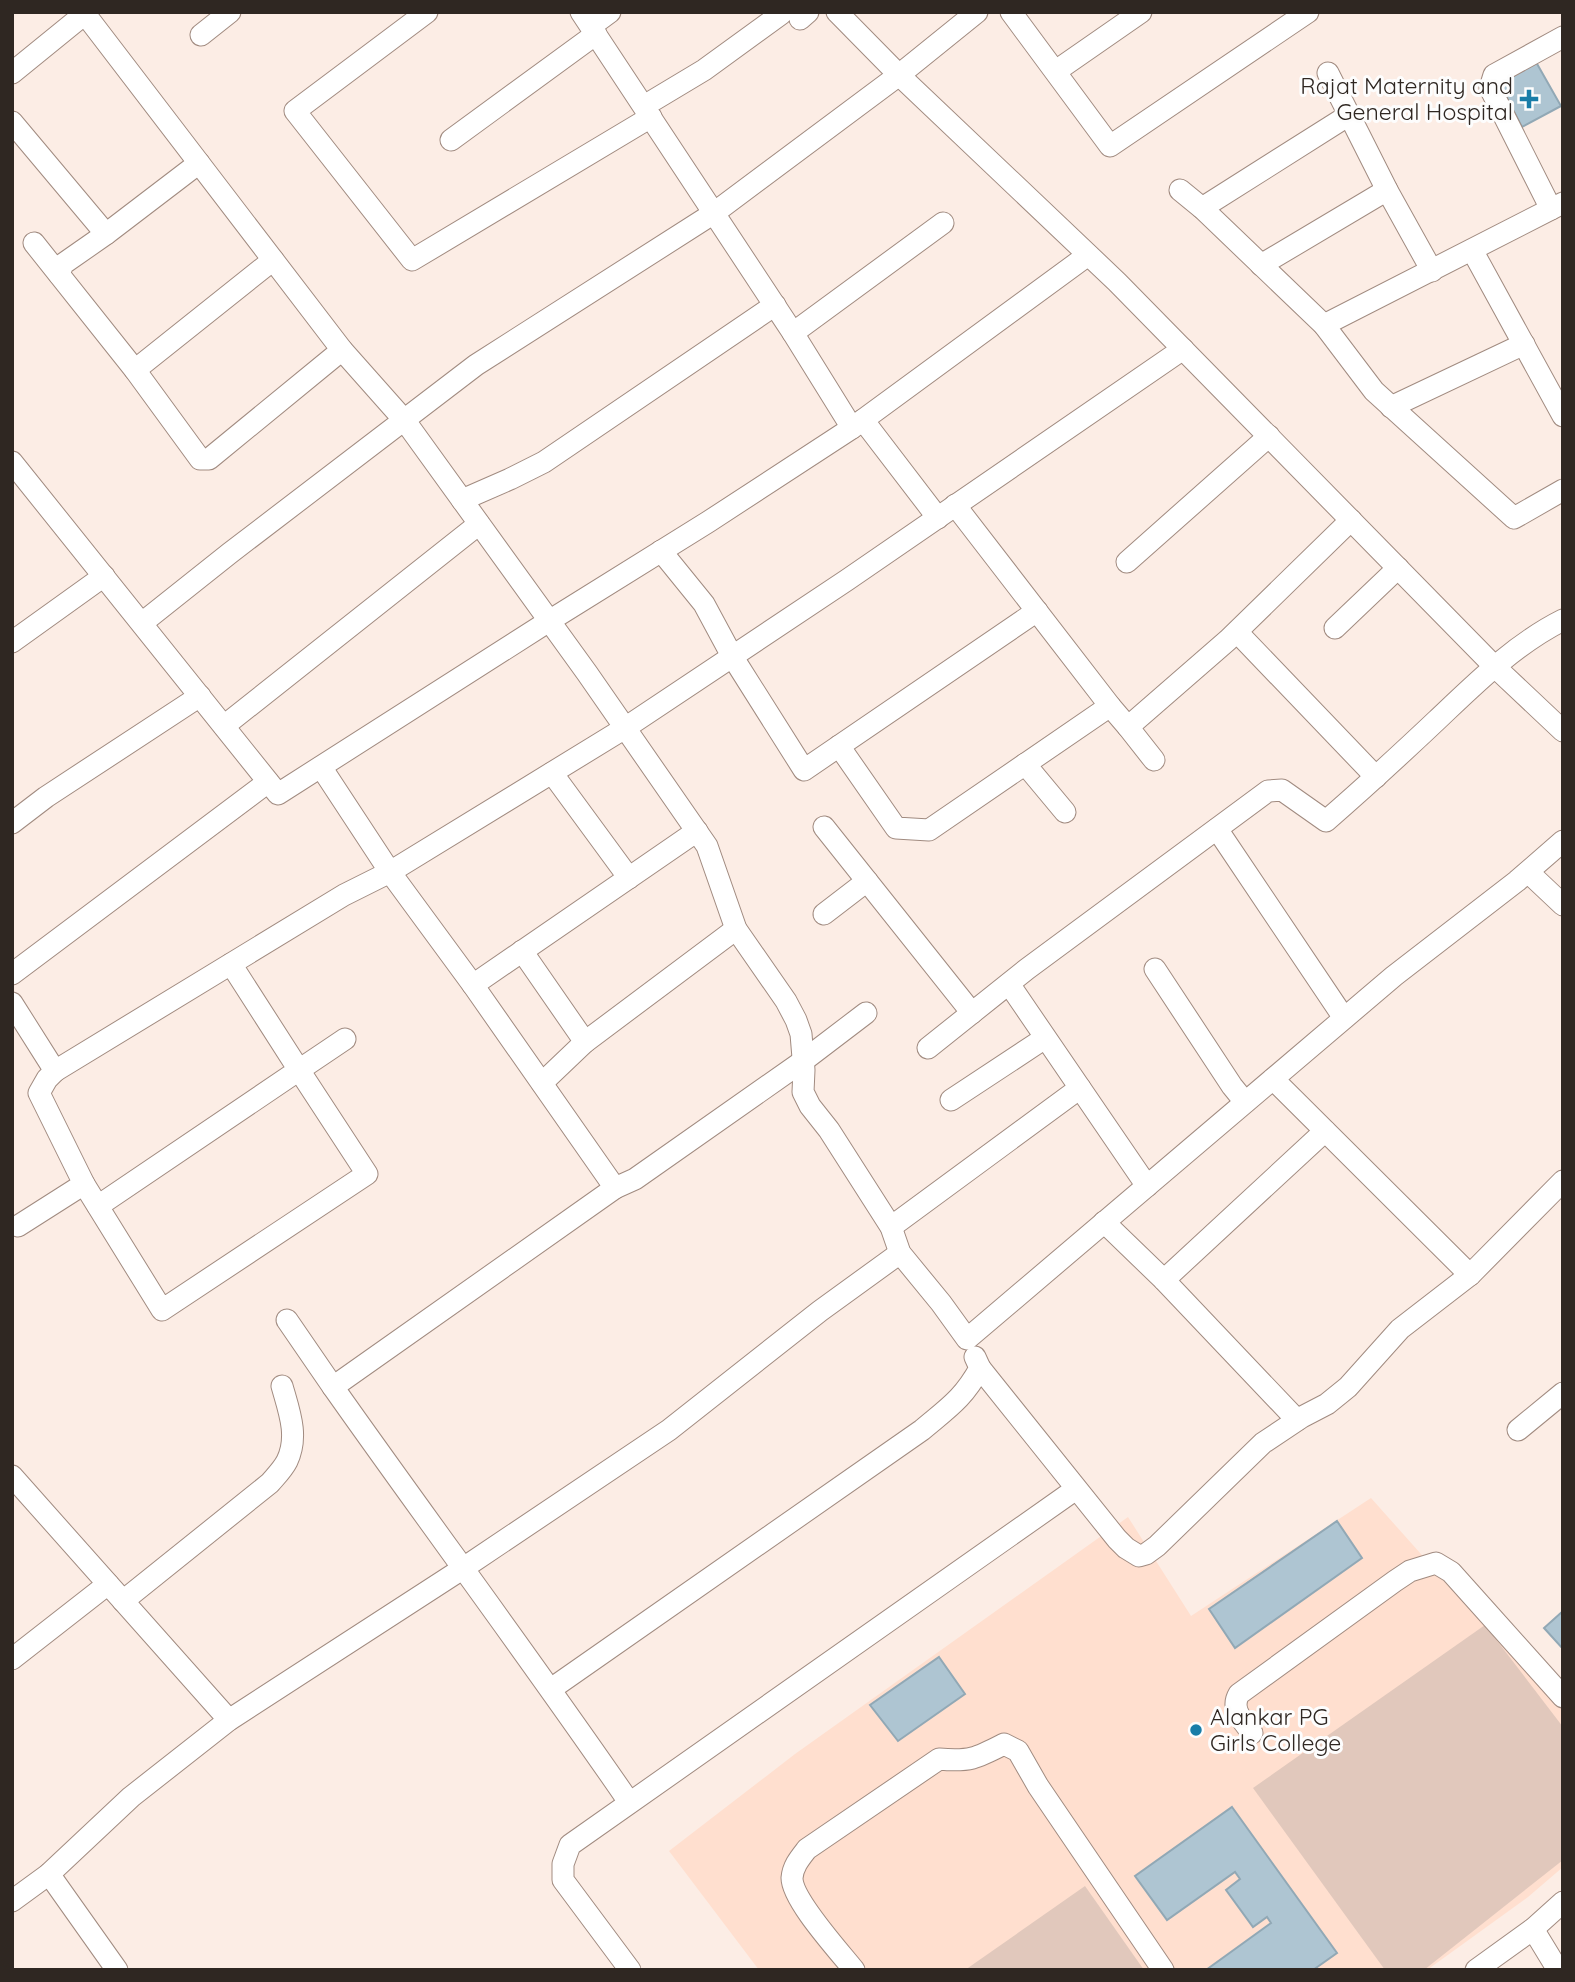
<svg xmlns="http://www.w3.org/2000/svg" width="1575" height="1982" font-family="Quicksand,sans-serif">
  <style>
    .built { fill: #ffdfcf }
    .green { fill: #e1c8bc }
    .building { fill: #aec5d2; stroke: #91a8b5; stroke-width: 2 }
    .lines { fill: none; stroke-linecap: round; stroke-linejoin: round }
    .minor-casing { stroke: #a18b80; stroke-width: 23 }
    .minor { stroke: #fff; stroke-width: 21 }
    .poi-dot { fill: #197da8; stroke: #fdfdfd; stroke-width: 2.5 }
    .labels { text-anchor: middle; stroke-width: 6; stroke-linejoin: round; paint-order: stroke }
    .poi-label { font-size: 23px; fill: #2f2722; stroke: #fdfdfd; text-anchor: end }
  </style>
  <rect width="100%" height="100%" fill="#fcede5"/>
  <path class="built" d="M 1371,1498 L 1495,1637 L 1563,1705 L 1563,1867 L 1528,1897 L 1427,1970 L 759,1970 L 669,1851 L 795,1754 L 1128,1517 L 1191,1616 Z"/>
  <g class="green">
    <path d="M 1485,1625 L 1563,1727 L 1563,1860 L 1424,1970 L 1385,1970 L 1253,1788 Z"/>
    <path d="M 1085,1886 L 1144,1970 L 965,1970 Z"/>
  </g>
  <g class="building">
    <path d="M 1536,62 L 1561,106 L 1522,127 L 1499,83 Z"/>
    <path d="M 1337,1521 L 1362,1558 L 1235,1648 L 1209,1609 Z"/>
    <path d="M 1563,1611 L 1563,1649 L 1544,1628 Z"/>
    <path d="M 939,1657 L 965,1694 L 898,1741 L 870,1705 Z"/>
    <path d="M 1232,1807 L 1337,1953 L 1313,1970 L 1206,1970 L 1271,1923 L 1267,1917 L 1253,1927 L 1226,1890 L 1240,1879 L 1235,1872 L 1167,1920 L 1135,1876 Z"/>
  </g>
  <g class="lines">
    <g class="minor-casing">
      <g id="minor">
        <path d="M 427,12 L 295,111 L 412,260 L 651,117"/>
        <path d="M 581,12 L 793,333 L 852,428"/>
        <path d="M 837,12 L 899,75 L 1117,282 L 1494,666 L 1563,731"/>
        <path d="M 1011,12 L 1110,146 L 1308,12"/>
        <path d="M 85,14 L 342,350 L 405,421 L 587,673 L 707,846 L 736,929 L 786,1001 L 796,1020 L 801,1034 L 804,1070 L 803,1092 L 810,1106 L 829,1130 L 891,1227 L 900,1253 L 941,1303 L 967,1339 L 1394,976 L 1517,881 L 1563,841"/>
        <path d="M 800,19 L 808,12"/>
        <path d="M 591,26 L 610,12"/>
        <path d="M 201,35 L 230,12"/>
        <path d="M 1056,71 L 1141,12"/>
        <path d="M 12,73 L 87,12"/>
        <path d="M 1328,73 L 1387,190 L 1432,271"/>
        <path d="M 644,106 L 704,70 L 781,14"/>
        <path d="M 12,122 L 106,234"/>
        <path d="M 451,140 L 596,34"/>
        <path d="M 1180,190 L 1202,208 L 1324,325 L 1374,391 L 1514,518 L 1563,490"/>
        <path d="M 1202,208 L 1349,115"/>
        <path d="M 1551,209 L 1490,88 L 1494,75 L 1563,37"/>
        <path d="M 34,243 L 135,370 L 200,459 L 209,459 L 342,350"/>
        <path d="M 1472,250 L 1563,416"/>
        <path d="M 1261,265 L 1387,190"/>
        <path d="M 59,274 L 63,264 L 106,234 L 199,163"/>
        <path d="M 1324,325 L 1563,203"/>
        <path d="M 793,333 L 943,223"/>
        <path d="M 135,370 L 273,260"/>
        <path d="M 1391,407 L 1524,344"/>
        <path d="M 863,420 L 938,518"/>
        <path d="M 12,462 L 278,794 L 549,621 L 708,522 L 852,428 L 1088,255"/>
        <path d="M 462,500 L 510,479 L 544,462 L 775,305"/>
        <path d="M 661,551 L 704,604 L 732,656 L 804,770 L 1037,611"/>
        <path d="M 1127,562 L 1269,436"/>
        <path d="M 142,623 L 230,553 L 476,365 L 714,213 L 899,75 L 977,12"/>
        <path d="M 1335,628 L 1398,568"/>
        <path d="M 1237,632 L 1376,777"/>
        <path d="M 12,642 L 104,576"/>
        <path d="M 1110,706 L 1128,727 L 1228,640 L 1351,520"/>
        <path d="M 224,726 L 479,524"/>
        <path d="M 1128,727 L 1154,760"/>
        <path d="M 839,746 L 896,828 L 929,830 L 1110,706 L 955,505"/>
        <path d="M 1025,764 L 1065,812"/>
        <path d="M 321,767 L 390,872 L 473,985 L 615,1188 L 635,1179 L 803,1061 L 866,1013"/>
        <path d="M 552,773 L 629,878"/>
        <path d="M 12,823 L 46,797 L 200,696"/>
        <path d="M 824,827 L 972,1013"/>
        <path d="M 1217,829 L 1344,1018"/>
        <path d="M 1528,872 L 1563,905"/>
        <path d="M 824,914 L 867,881"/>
        <path d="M 522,951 L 585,1042"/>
        <path d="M 1155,969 L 1232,1086 L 1245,1102"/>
        <path d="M 12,974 L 268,782"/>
        <path d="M 1009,984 L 1147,1186"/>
        <path d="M 473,985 L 697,831"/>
        <path d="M 12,1003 L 55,1071 L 47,1079 L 39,1093 L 84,1184 L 18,1226"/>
        <path d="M 928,1048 L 1027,969 L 1268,791 L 1282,790 L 1326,821 C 1364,788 1401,754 1437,720 C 1476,683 1515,644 1563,620"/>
        <path d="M 55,1071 L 344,895 L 390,872 L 625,728 L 847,580 L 1183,349"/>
        <path d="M 1273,1079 L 1470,1275"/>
        <path d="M 542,1083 L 585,1042 L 736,929"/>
        <path d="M 951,1100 L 1045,1038"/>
        <path d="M 84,1184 L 162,1310 L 367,1174 L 299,1070 L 345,1039"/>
        <path d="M 615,1188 L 333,1387 C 431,1526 533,1662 629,1802"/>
        <path d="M 98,1206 L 299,1070 L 231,964"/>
        <path d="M 1104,1222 L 1164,1280 L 1297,1420"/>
        <path d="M 891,1227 L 1080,1088"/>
        <path d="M 1164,1280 L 1325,1131"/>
        <path d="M 287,1320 L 333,1387"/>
        <path d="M 980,1368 L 1117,1539 L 1126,1548 L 1139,1556 L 1146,1554 L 1157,1546 L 1263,1443 L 1302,1417 L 1327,1404 L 1348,1387 L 1400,1329 L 1470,1275 L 1563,1181"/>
        <path d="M 1518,1430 L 1563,1393"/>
        <path d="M 12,1476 L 229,1720"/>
        <path d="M 123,1601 L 270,1483 C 276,1476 283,1469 287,1461 C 299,1436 289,1411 282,1386"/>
        <path d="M 12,1659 L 108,1584"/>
        <path d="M 551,1689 L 922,1430 C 948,1408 963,1399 980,1368 L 975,1357"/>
        <path d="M 1252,1733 C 1243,1721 1230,1709 1239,1694 L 1395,1581 L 1410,1571 L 1436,1563 L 1451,1572 L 1563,1697"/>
        <path d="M 49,1874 L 117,1970"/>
        <path d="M 12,1901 L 49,1874 L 131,1797 L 229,1720 L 462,1569 L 669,1430 L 820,1311 L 900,1253"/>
        <path d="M 1533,1929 L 1558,1970"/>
        <path d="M 630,1970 L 563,1880 L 563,1864 L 570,1845 L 1076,1489"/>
        <path d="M 854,1970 C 839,1951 792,1900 792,1878 C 793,1866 800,1858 807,1849 L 939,1759 C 970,1762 977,1758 1004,1744 L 1018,1751 L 1038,1786 L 1163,1970"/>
        <path d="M 1476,1970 L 1533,1929 L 1563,1902"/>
      </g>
    </g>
    <use href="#minor" class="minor"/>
  </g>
  <g class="poi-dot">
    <path d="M1525.5 88.5h7v7h7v7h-7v7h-7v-7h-7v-7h7z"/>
    <circle cx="1196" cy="1730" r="7"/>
  </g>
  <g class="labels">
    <g class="poi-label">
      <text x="1513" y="94">Rajat Maternity and<tspan x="1513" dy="26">General Hospital</tspan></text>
      <text x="1210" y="1725" text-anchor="start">Alankar PG<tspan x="1210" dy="26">Girls College</tspan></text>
    </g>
  </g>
  <rect width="1575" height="1982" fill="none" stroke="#2f2722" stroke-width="28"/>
</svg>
